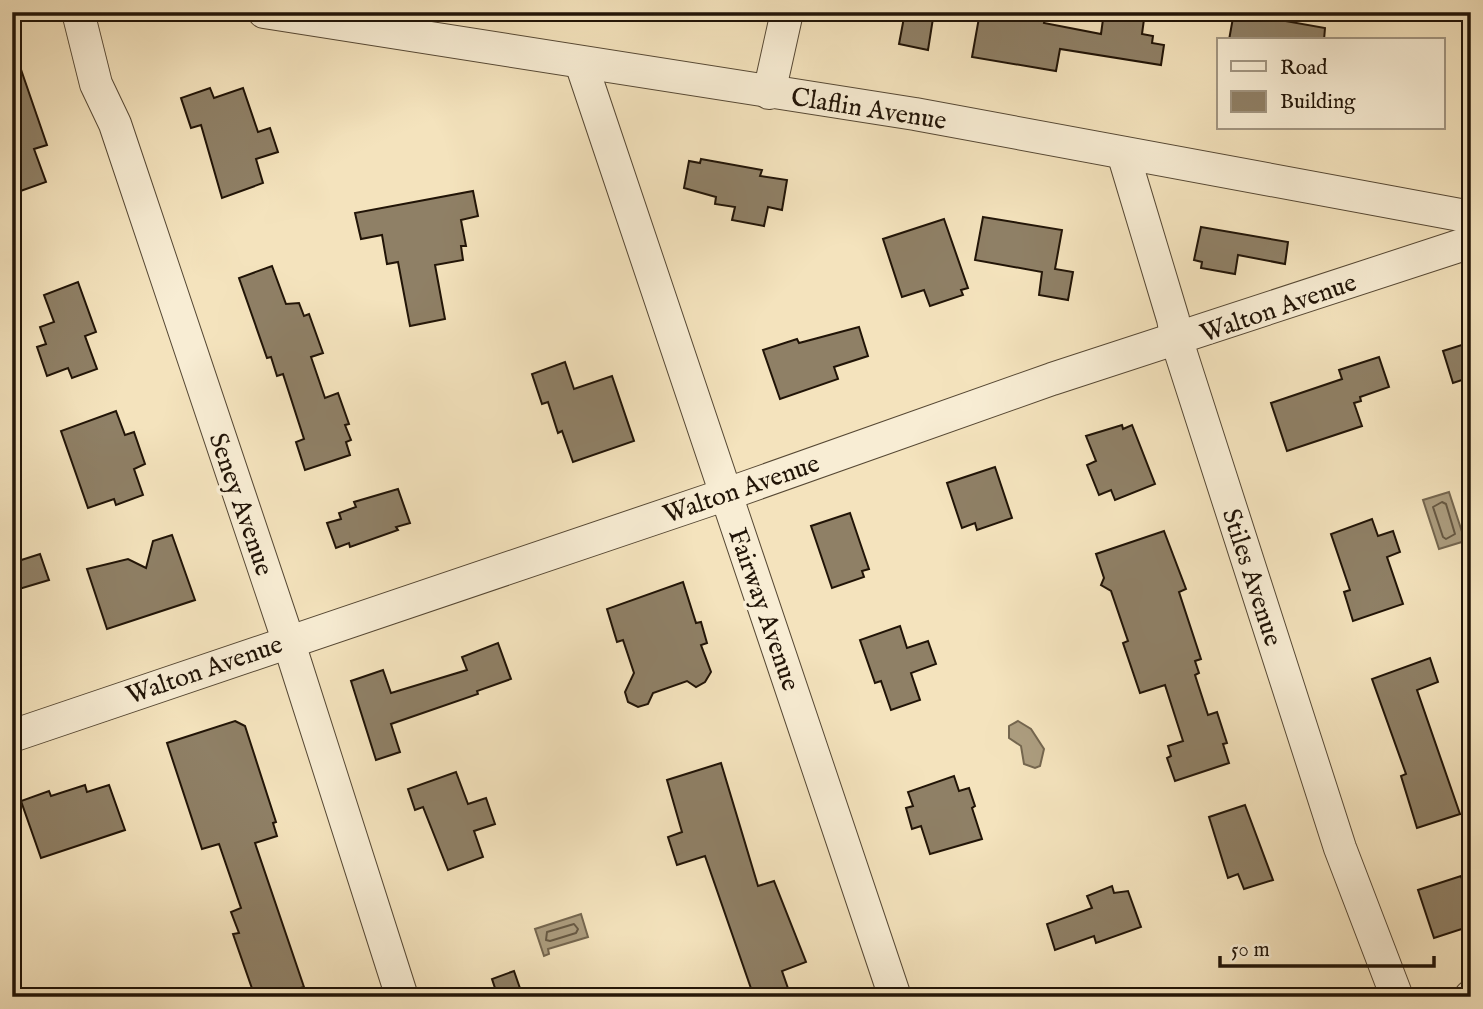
<svg xmlns="http://www.w3.org/2000/svg" width="1483" height="1009" font-family="'IM FELL English',serif">
  <style>
    .water { fill: #ac9d7f; stroke: #74664f; stroke-width: 2 }
    .lines { fill: none; stroke-linecap: round; stroke-linejoin: round }
    .shore { stroke: #665843; stroke-width: 2 }
    .building { fill: #8f8066; stroke: #211407; stroke-width: 2 }
    .minor-casing { stroke: #564834; stroke-width: 34 }
    .minor { stroke: #f8edd4; stroke-width: 32 }
    .labels { text-anchor: middle; stroke-width: 7; stroke-linejoin: round; paint-order: stroke }
    .street-label { font-size: 26px; fill: #211407; stroke: #f8edd4 }
  </style>
  <rect width="100%" height="100%" fill="#f4e3bd"/>
  <filter id="stains"><feTurbulence type="fractalNoise" baseFrequency=".00286" numOctaves="4"/><feColorMatrix values="0 0 0 0 .2 0 0 0 0 .09 0 0 0 0 .02 0 0 0 .5 -.17"/></filter>
  <radialGradient id="worn" r=".72"><stop offset=".6" stop-color="#630" stop-opacity="0"/><stop offset="1" stop-color="#630" stop-opacity=".3"/></radialGradient>
  <g class="water">
    <path d="M 1449,492 L 1465,541 L 1439,549 L 1423,500 Z"/>
    <path d="M 1018,721 L 1031,729 L 1044,749 L 1040,766 L 1035,768 L 1024,764 L 1021,746 L 1009,738 L 1009,726 Z"/>
    <path d="M 581,914 L 588,937 L 548,949 L 549,954 L 544,956 L 535,929 Z"/>
  </g>
  <g class="lines">
    <g class="shore">
      <path d="M 1442,502 L 1446,504 L 1455,534 L 1446,539 L 1443,537 L 1433,507 Z"/>
      <path d="M 574,924 L 578,929 L 576,933 L 550,941 L 546,940 L 547,932 Z"/>
    </g>
  </g>
  <g class="building">
    <path d="M 905,12 L 934,12 L 928,50 L 899,44 Z"/>
    <path d="M 980,12 L 1046,12 L 1044,23 L 1101,34 L 1104,12 L 1145,12 L 1142,34 L 1153,36 L 1152,43 L 1164,45 L 1161,65 L 1060,49 L 1056,71 L 972,57 Z"/>
    <path d="M 1234,12 L 1269,12 L 1268,18 L 1325,28 L 1324,40 L 1229,40 Z"/>
    <path d="M 16,55 L 47,145 L 34,149 L 46,182 L 12,194 L 12,56 Z"/>
    <path d="M 210,88 L 214,98 L 243,88 L 258,132 L 270,128 L 278,152 L 256,159 L 263,183 L 222,198 L 201,125 L 191,128 L 181,98 Z"/>
    <path d="M 701,159 L 762,170 L 760,176 L 787,180 L 782,210 L 768,207 L 764,226 L 732,220 L 735,207 L 715,204 L 716,197 L 684,188 L 689,161 L 700,163 Z"/>
    <path d="M 473,191 L 478,216 L 461,220 L 466,246 L 461,246 L 463,260 L 435,265 L 445,319 L 410,326 L 398,262 L 387,264 L 382,235 L 361,239 L 355,213 Z"/>
    <path d="M 983,217 L 1062,230 L 1055,269 L 1073,272 L 1068,300 L 1039,295 L 1042,272 L 975,260 Z"/>
    <path d="M 944,219 L 968,288 L 961,290 L 963,295 L 930,306 L 924,290 L 902,297 L 883,239 Z"/>
    <path d="M 1201,227 L 1288,242 L 1285,264 L 1238,255 L 1235,274 L 1201,268 L 1202,262 L 1194,260 Z"/>
    <path d="M 272,266 L 286,304 L 299,303 L 304,316 L 309,314 L 323,353 L 311,357 L 325,398 L 338,393 L 349,424 L 345,425 L 351,440 L 346,442 L 350,455 L 305,470 L 296,442 L 304,439 L 283,374 L 277,376 L 271,357 L 267,358 L 239,278 Z"/>
    <path d="M 78,282 L 96,332 L 85,336 L 97,369 L 72,378 L 68,368 L 47,376 L 37,347 L 46,344 L 40,327 L 54,322 L 44,295 Z"/>
    <path d="M 859,327 L 868,356 L 834,367 L 838,379 L 780,399 L 763,350 L 797,339 L 799,343 Z"/>
    <path d="M 1471,342 L 1471,377 L 1453,383 L 1443,351 Z"/>
    <path d="M 1379,357 L 1389,387 L 1360,397 L 1361,401 L 1354,403 L 1362,426 L 1287,451 L 1271,403 L 1342,379 L 1339,370 Z"/>
    <path d="M 565,362 L 574,389 L 612,376 L 634,441 L 573,462 L 562,431 L 558,433 L 548,402 L 542,404 L 532,374 Z"/>
    <path d="M 116,411 L 125,435 L 134,432 L 145,464 L 134,469 L 143,495 L 116,505 L 114,499 L 88,508 L 61,431 Z"/>
    <path d="M 1122,425 L 1123,429 L 1132,425 L 1155,484 L 1115,500 L 1111,490 L 1099,495 L 1087,465 L 1096,461 L 1086,436 Z"/>
    <path d="M 995,467 L 1012,518 L 977,530 L 975,523 L 962,528 L 947,483 Z"/>
    <path d="M 398,489 L 410,523 L 396,527 L 398,530 L 350,547 L 349,543 L 336,548 L 327,523 L 341,519 L 339,513 L 356,507 L 354,502 Z"/>
    <path d="M 850,513 L 869,569 L 862,571 L 864,577 L 832,588 L 811,526 Z"/>
    <path d="M 1372,519 L 1378,536 L 1393,531 L 1400,552 L 1387,557 L 1403,604 L 1353,621 L 1344,592 L 1350,590 L 1331,534 Z"/>
    <path d="M 1164,531 L 1186,589 L 1179,592 L 1201,659 L 1195,661 L 1199,673 L 1195,675 L 1208,715 L 1217,712 L 1227,743 L 1223,744 L 1229,763 L 1175,781 L 1167,758 L 1171,756 L 1168,746 L 1183,741 L 1165,685 L 1140,693 L 1123,643 L 1128,641 L 1111,591 L 1101,585 L 1104,578 L 1096,554 Z"/>
    <path d="M 172,535 L 195,600 L 107,629 L 87,569 L 128,559 L 146,568 L 153,541 Z"/>
    <path d="M 40,554 L 49,580 L 19,589 L 12,563 Z"/>
    <path d="M 683,582 L 696,623 L 701,622 L 707,643 L 701,645 L 711,672 L 705,682 L 696,687 L 687,681 L 653,693 L 648,704 L 638,707 L 628,702 L 625,692 L 634,673 L 623,640 L 617,642 L 607,609 Z"/>
    <path d="M 900,626 L 907,648 L 928,641 L 936,664 L 911,673 L 920,700 L 891,710 L 881,681 L 875,683 L 860,640 Z"/>
    <path d="M 498,643 L 511,679 L 477,691 L 478,694 L 391,724 L 400,752 L 376,760 L 351,681 L 383,670 L 391,693 L 467,670 L 462,657 Z"/>
    <path d="M 1430,658 L 1438,682 L 1417,690 L 1460,814 L 1417,828 L 1401,776 L 1406,774 L 1372,679 Z"/>
    <path d="M 235,721 L 245,726 L 276,822 L 273,823 L 277,836 L 255,843 L 304,987 L 294,990 L 297,997 L 255,997 L 233,934 L 239,933 L 231,912 L 241,908 L 219,844 L 202,849 L 167,743 Z"/>
    <path d="M 721,763 L 758,886 L 774,881 L 806,962 L 782,971 L 791,997 L 754,997 L 705,856 L 677,865 L 668,837 L 682,832 L 667,780 Z"/>
    <path d="M 456,772 L 468,804 L 486,798 L 495,824 L 474,831 L 483,857 L 448,870 L 423,807 L 415,810 L 408,789 Z"/>
    <path d="M 954,776 L 959,791 L 969,788 L 975,806 L 972,808 L 982,839 L 930,854 L 921,826 L 912,829 L 906,808 L 913,806 L 908,792 Z"/>
    <path d="M 85,785 L 87,792 L 109,785 L 125,830 L 41,858 L 21,801 L 49,791 L 51,796 Z"/>
    <path d="M 1245,805 L 1273,880 L 1244,889 L 1238,874 L 1228,878 L 1209,817 Z"/>
    <path d="M 1461,876 L 1471,907 L 1471,926 L 1434,938 L 1418,890 Z"/>
    <path d="M 1112,886 L 1114,893 L 1128,891 L 1141,927 L 1096,943 L 1094,936 L 1055,950 L 1047,924 L 1092,908 L 1087,896 Z"/>
    <path d="M 514,971 L 523,997 L 498,997 L 492,979 Z"/>
  </g>
  <g class="lines">
    <g class="minor-casing">
      <g id="minor">
        <path d="M 78,12 L 96,84 L 115,124 L 288,640 L 402,997"/>
        <path d="M 264,12 L 915,114 L 1471,217"/>
        <path d="M 581,63 L 895,997"/>
        <path d="M 769,93 L 787,12"/>
        <path d="M 1123,153 L 1173,319 L 1177,341 L 1340,848 L 1397,997"/>
        <path d="M 12,736 L 727,494 L 1052,379 L 1471,242"/>
        <path d="M 1470,997 L 1471,996"/>
      </g>
    </g>
    <use href="#minor" class="minor"/>
  </g>
  <g class="labels">
    <g class="street-label">
      <text transform="translate(869 108) rotate(9)" y="9">Claflin Avenue</text>
      <text transform="translate(1278 307) rotate(-19)" y="9">Walton Avenue</text>
      <text transform="translate(741 488) rotate(-19)" y="9">Walton Avenue</text>
      <text transform="translate(242 504) rotate(71)" y="9">Seney Avenue</text>
      <text transform="translate(1253 577) rotate(72)" y="9">Stiles Avenue</text>
      <text transform="translate(765 609) rotate(71)" y="9">Fairway Avenue</text>
      <text transform="translate(204 669) rotate(-19)" y="9">Walton Avenue</text>
    </g>
  </g>
  <rect width="1483" height="1009" fill="none" stroke="#f4e3bd" stroke-width="42"/>
  <rect x="14" y="14" width="1455" height="981" fill="none" stroke="#211407" stroke-width="3.5"/>
  <rect x="21" y="21" width="1441" height="967" fill="none" stroke="#211407" stroke-width="2"/>
  <rect x="1217" y="38" width="228" height="91" fill="#f8edd4" stroke="#a29682" stroke-width="2"/>
  <rect x="1231" y="61" width="35" height="10" fill="#f8edd4" stroke="#a29682" stroke-width="2"/>
  <text x="1280" y="74" font-size="21" fill="#211407">Road</text>
  <rect x="1231" y="91" width="35" height="21" fill="#8f8066" stroke="#a29682" stroke-width="2"/>
  <text x="1280" y="108" font-size="21" fill="#211407">Building</text>
  <path d="M1220 956v10h214v-10" fill="none" stroke="#211407" stroke-width="3.5"/>
  <text x="1231" y="956" font-size="21" fill="#211407" stroke="#f8edd4" stroke-width="5" paint-order="stroke">50 m</text>
  <rect width="100%" height="100%" filter="url(#stains)"/>
  <rect width="100%" height="100%" fill="url(#worn)"/>
</svg>
